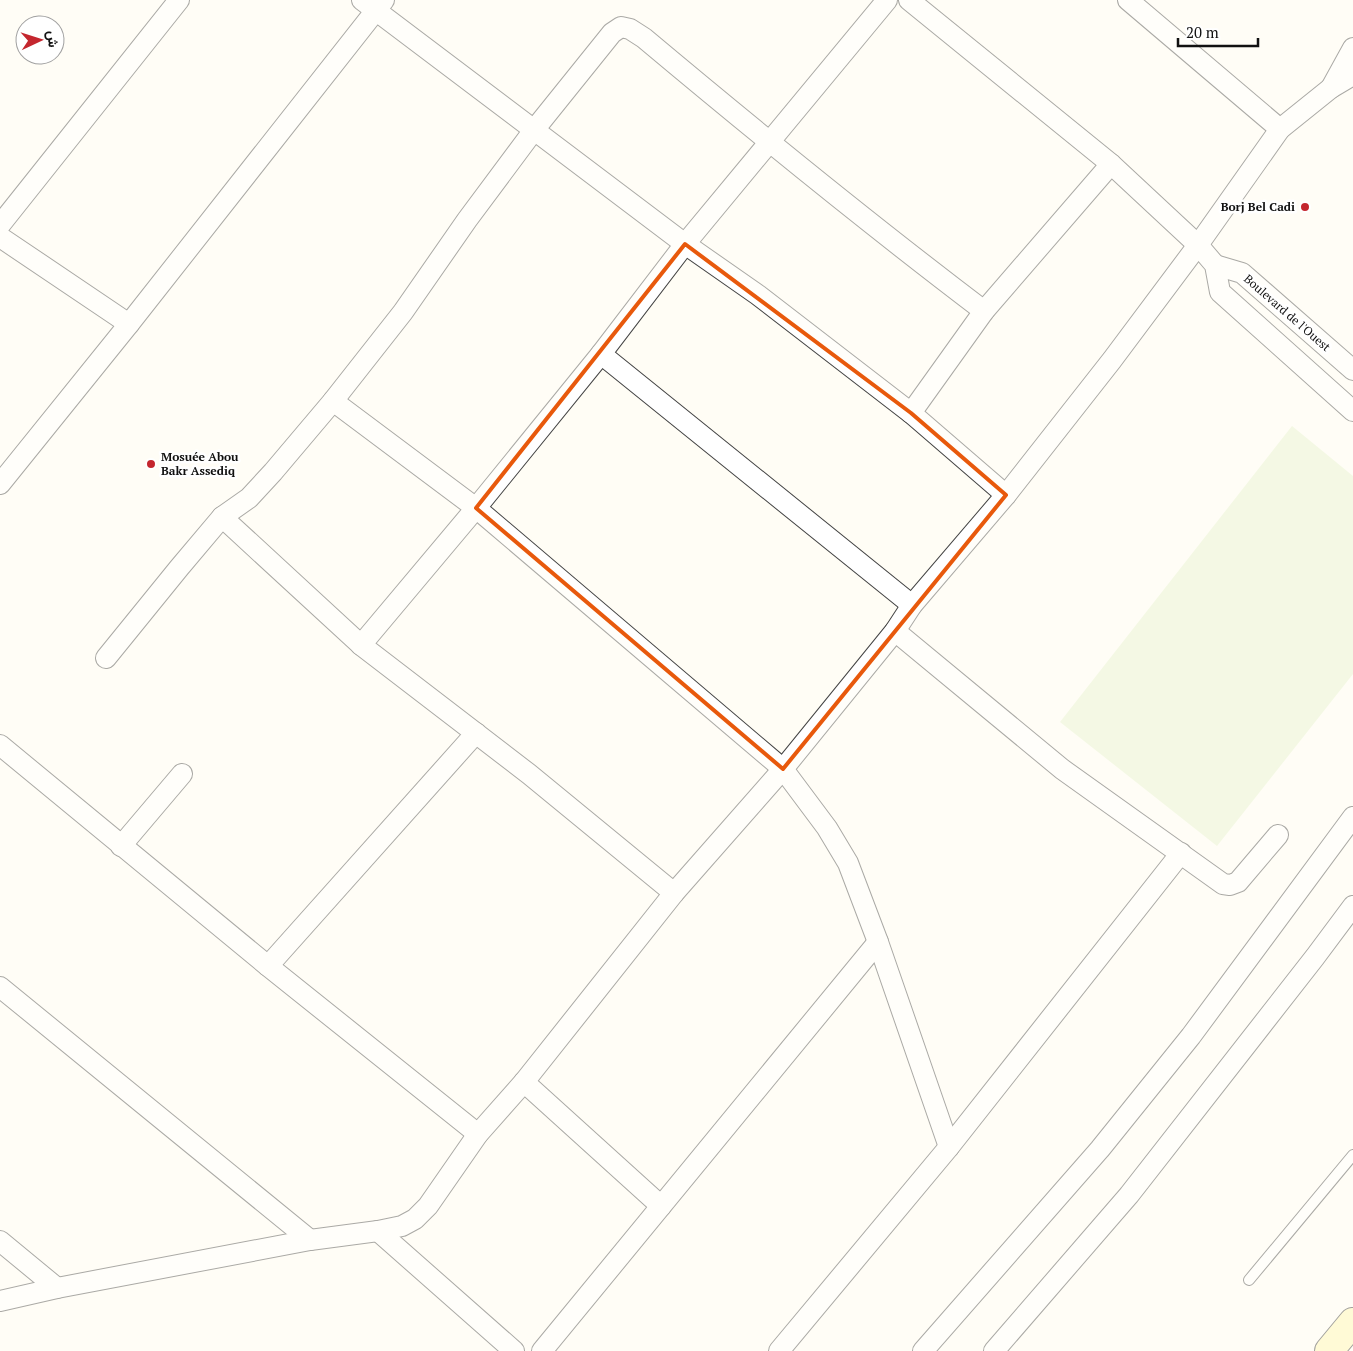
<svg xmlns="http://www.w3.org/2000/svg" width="1353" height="1351" font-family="'PT Serif',Vazirmatn,serif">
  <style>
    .pitch { fill: #e6f2cf }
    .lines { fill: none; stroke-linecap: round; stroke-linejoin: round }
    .service-casing { stroke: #444; stroke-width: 12 }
    .minor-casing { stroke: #444; stroke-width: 22 }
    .secondary-casing { stroke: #333; stroke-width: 30 }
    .service { stroke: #fff; stroke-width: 10 }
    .minor { stroke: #fff; stroke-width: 20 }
    .secondary { stroke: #fff6b0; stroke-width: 28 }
    .marked { fill: none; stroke: #e8590c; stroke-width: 4; stroke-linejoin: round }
    .poi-dot { fill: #c4262e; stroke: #fff; stroke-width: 2 }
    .labels { text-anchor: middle; stroke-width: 5; stroke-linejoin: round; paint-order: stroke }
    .poi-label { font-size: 12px; font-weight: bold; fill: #111; stroke: #fff; text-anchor: end }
    .street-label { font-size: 12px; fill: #111; stroke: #fff }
  </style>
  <rect width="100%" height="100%" fill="#fffdf5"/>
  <path class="pitch" d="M 1292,426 L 1353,476 L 1353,674 L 1217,846 L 1060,722 Z"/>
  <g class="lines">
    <g class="service-casing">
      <path id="service" d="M 1249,1280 L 1353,1155"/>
    </g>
    <g class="minor-casing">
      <g id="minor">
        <path d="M 362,0 L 685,244 L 758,295 L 911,413 L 1006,495"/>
        <path d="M 909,0 L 1111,164 L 1198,245 L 1215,265 L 1220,292 L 1353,411"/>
        <path d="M 1128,0 L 1280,129"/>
        <path d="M 1331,88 L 1353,48"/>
        <path d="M 0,225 L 179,0"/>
        <path d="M 0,237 L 129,324"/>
        <path d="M 1215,265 L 1242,273 L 1353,370"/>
        <path d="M 601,354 L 912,605"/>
        <path d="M 333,401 L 476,508 L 783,769 L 827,828 L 848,863 L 878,942 L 949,1147"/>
        <path d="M 911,413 L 984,311 L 1111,164"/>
        <path d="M 0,484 L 129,324 L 384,0"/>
        <path d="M 222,517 L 361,645 L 529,774 L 674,893"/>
        <path d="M 895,631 L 1062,769 L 1223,884 L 1230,885 L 1238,882 L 1278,835"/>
        <path d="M 361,645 L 476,508 L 601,354 L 685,244 L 887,0"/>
        <path d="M 106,658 L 179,568 L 222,517 L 249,498 L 273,472 L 333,401 L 403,312 L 467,220 L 534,130 L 612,33 L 621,27 L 630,29 L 644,38 C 755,131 868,223 984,311"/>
        <path d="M 0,745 L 268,966 L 478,1134"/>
        <path d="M 121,846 L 182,774"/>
        <path d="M 268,966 L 476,733"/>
        <path d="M 0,987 L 310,1240"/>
        <path d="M 524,1082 L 661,1206"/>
        <path d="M 378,1231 L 514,1351"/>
        <path d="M 0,1241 L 57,1288"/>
        <path d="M 0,1301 L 57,1288 L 310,1240 L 378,1231 L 402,1226 L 415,1219 L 428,1206 L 478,1134 L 524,1082 L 674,893 L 783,769 L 895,631 L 912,605 L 1006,495 L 1112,360 L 1198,245 L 1280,129 L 1331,88 L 1353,75"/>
        <path d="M 542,1351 L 878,942"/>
        <path d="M 779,1351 L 949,1147 L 1181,853"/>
        <path d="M 923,1351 L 1100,1149 L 1191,1036 L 1353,817"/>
        <path d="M 994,1351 L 1129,1195 L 1315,957 L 1353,906"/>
      </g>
    </g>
    <g class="secondary-casing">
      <path id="secondary" d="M 1329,1351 L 1353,1322"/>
    </g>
    <use href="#service" class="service"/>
    <use href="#minor" class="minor"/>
    <use href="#secondary" class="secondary"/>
  </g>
  <path d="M0 0H1353V1351H0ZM 685,244 L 911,413 L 1006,495 L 783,769 L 476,508 Z" fill="#fffdf5" fill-opacity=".55" fill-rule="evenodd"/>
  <path class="marked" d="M 685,244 L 911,413 L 1006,495 L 783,769 L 476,508 Z"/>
  <g class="poi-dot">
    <circle cx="1305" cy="207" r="5"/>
    <circle cx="151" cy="464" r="5"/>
  </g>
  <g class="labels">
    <g class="poi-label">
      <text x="1295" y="211">Borj Bel Cadi</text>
      <text x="161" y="461" text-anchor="start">Mosuée Abou<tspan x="161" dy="14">Bakr Assediq</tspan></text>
    </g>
    <g class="street-label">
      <text transform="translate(1287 313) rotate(41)" y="4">Boulevard de l'Ouest</text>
    </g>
  </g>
  <g transform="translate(40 40) rotate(86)"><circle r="24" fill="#ffffff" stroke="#a0a0a0"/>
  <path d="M0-4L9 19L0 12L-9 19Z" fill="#c4262e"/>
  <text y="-8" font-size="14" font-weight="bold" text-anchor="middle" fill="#111111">ش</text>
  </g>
  <path d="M1178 38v8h80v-8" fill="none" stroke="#111111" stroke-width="2.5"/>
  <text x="1186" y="38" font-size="15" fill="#111111" stroke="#ffffff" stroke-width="4" paint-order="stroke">20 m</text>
</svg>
